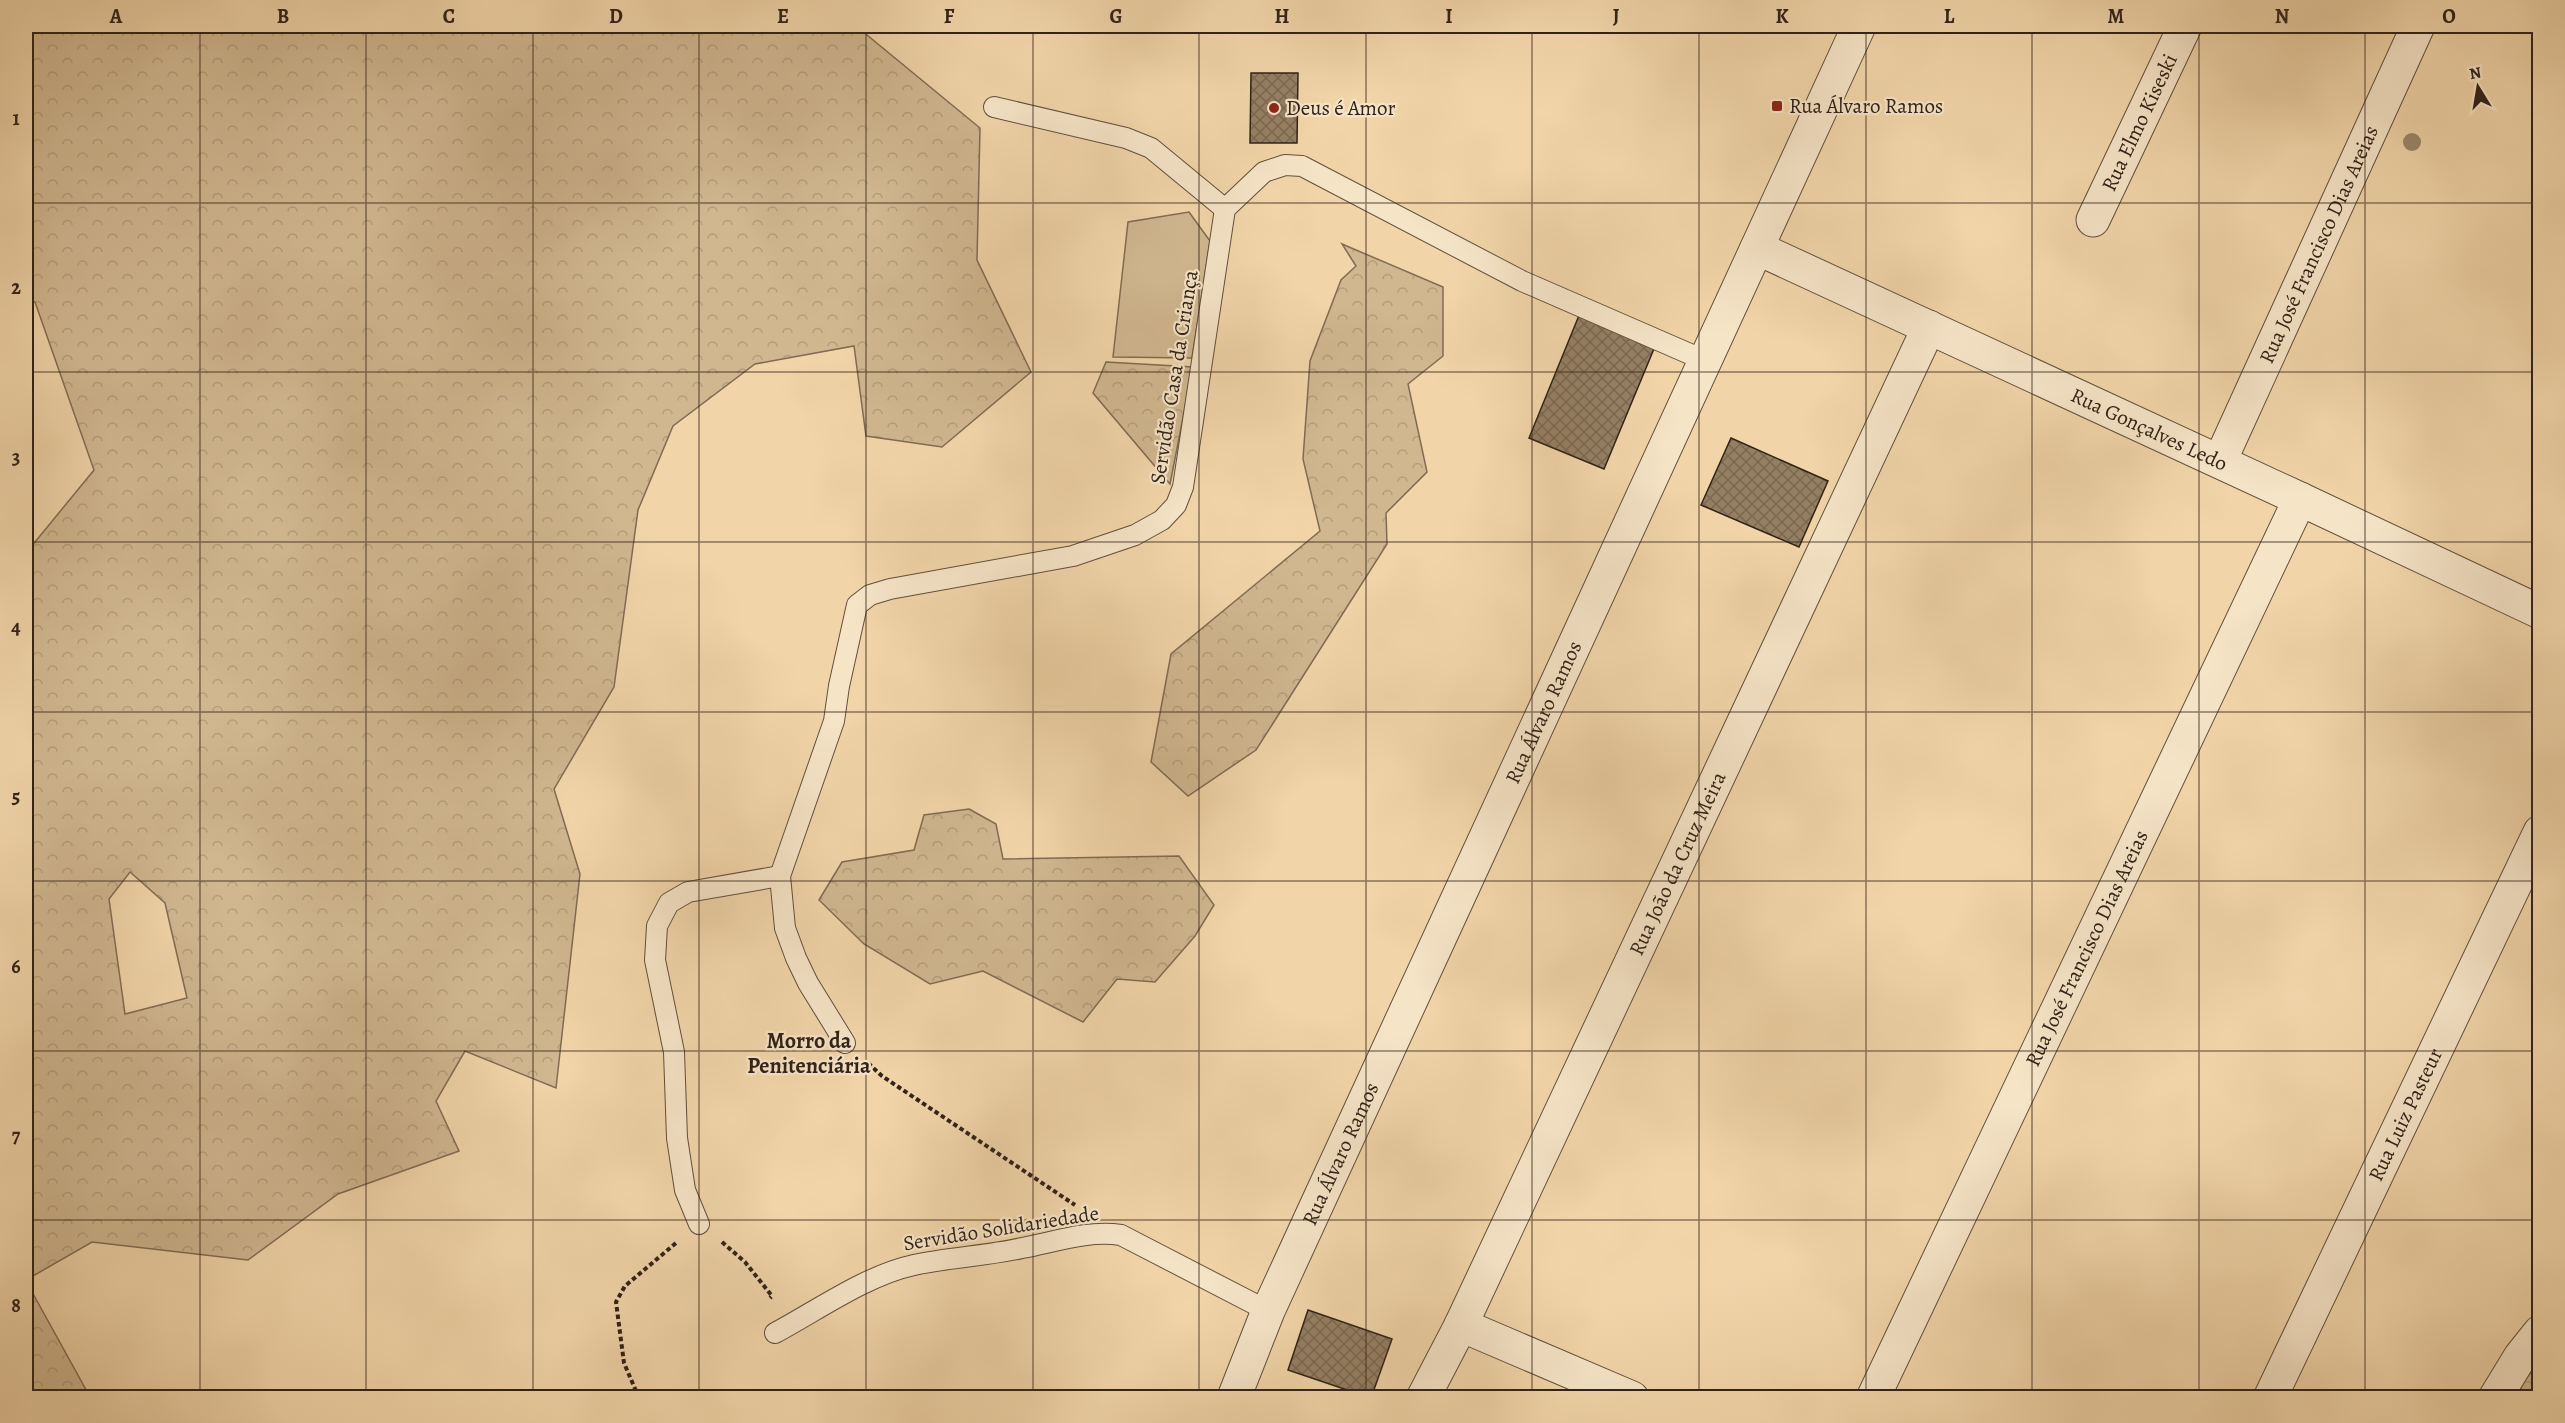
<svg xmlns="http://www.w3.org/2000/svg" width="2565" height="1423" font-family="Alegreya,serif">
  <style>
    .green { fill: #d0b790; stroke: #806c54; stroke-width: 1.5 }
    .forest { fill: url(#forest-crowns); stroke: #806c54; stroke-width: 1.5; fill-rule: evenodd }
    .building { fill: url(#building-cross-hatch); stroke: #312218; stroke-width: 1.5 }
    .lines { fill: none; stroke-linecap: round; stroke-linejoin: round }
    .service-casing { stroke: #614f3c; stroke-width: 22 }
    .minor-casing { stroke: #614f3c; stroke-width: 35 }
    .path { stroke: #312218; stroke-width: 4; stroke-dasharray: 4.5 3; stroke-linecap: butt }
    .service { stroke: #f6e4c7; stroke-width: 20 }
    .minor { stroke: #f6e4c7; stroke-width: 33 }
    .tree { fill: #9d876a }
    .grid { fill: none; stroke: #312218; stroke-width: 1.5; stroke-opacity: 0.55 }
    .poi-dot { fill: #8f2418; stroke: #f6e4c7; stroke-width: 2 }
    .labels { text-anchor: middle; stroke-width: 4.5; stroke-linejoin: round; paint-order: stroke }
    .poi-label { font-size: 21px; fill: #312218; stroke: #f6e4c7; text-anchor: start }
    .street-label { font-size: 21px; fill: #312218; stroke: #f6e4c7 }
    .neighbourhood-label { font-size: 22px; font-weight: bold; fill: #312218; stroke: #f6e4c7 }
    .neatline { fill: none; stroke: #312218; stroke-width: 2 }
    .grid-label { font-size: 20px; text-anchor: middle; font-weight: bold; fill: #312218 }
  </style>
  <defs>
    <pattern id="forest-crowns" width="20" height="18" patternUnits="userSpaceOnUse" patternTransform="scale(1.5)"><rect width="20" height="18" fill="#d0b790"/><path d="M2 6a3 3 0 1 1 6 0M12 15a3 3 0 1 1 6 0" fill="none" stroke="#b39d7b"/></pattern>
    <pattern id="building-cross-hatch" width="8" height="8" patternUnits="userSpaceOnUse" patternTransform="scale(1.5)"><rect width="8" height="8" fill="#957f63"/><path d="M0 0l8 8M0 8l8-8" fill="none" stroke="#7a6851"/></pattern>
  </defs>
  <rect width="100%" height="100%" fill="#f1d5a9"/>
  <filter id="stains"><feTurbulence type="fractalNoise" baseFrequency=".00333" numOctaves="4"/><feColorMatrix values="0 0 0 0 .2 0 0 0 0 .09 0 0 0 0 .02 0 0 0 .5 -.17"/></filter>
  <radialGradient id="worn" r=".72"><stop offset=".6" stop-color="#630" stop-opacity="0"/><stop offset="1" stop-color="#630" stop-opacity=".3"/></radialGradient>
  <path class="green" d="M 1189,212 L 1210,241 L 1192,358 L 1113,357 L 1128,222 Z"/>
  <g class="forest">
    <path d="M 26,26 L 856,26 L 980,128 L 977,260 L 1031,372 L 942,447 L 866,436 L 854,346 L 755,364 L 673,426 L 638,510 L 614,687 L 554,789 L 580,874 L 556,1088 L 465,1051 L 436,1101 L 459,1151 L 338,1194 L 248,1260 L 92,1242 L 26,1280 L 26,553 L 94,470 L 35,302 L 26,299 ZM 130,872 L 165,903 L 187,998 L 125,1014 L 109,899 Z"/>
    <path d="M 1342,244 L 1443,287 L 1443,356 L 1408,384 L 1427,472 L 1386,513 L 1387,544 L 1256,750 L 1188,796 L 1151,762 L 1171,654 L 1320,531 L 1303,459 L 1310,361 L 1341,280 L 1356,266 Z"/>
    <path d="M 1106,362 L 1193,367 L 1170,484 L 1093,393 Z"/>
    <path d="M 969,809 L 996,824 L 1003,859 L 1179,856 L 1214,905 L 1195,936 L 1155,982 L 1117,979 L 1083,1022 L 983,971 L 930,984 L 864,944 L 819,900 L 842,862 L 914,850 L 924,815 Z"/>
    <path d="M 26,1281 L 90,1397 L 26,1397 Z"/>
    <path d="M 2539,1363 L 2539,1397 L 2518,1398 L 2523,1382 Z"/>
  </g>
  <g class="building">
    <path d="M 1251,73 L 1298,73 L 1297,143 L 1250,143 Z"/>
    <path d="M 1580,313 L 1656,344 L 1604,469 L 1529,438 Z"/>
    <path d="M 1731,438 L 1828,481 L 1799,547 L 1701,505 Z"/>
    <path d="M 1308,1310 L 1392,1339 L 1371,1398 L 1288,1370 Z"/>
  </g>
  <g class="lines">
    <g class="service-casing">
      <g id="service">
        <path d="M 994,107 L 1126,138 L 1151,148 L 1225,209"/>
        <path d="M 845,1043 L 808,983 L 796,958 L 785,928 L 780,876 L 834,721 L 839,686 L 857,605 L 870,595 L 890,589 L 1073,556 L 1135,535 L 1162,520 L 1176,505 L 1183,487 L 1225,209 L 1264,172 L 1285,165 L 1302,166 L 1522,281 L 1706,361"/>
        <path d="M 699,1224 L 685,1190 L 677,1138 L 674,1052 L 655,960 L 657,926 L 669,903 L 688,892 L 780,876"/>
        <path d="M 775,1333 C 818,1310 867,1275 914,1265 C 950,1257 987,1256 1022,1248 C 1055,1242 1087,1230 1121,1235 L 1268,1311"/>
      </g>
    </g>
    <g class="minor-casing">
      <g id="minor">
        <path id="s1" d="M 2093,220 L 2185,26"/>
        <path id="s2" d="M 1757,248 L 2300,499 L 2540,612"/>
        <path id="s3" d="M 2220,461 L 2418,26"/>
        <path d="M 1461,1325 L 1632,1398"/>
        <path id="s4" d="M 1241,1398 L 1235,1395 L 1268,1311 L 1859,26"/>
        <path id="s5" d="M 1423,1398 L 1461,1325 L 1929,327"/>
        <path id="s6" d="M 1873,1398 L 2300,499"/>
        <path id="s7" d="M 2270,1398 L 2540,832"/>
        <path d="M 2495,1398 L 2520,1357 L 2540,1332"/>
      </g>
    </g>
    <g class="path">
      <path d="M 868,1063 L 882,1076 L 1075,1205"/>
      <path d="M 722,1242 L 745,1262 L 772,1296 L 770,1298"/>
      <path d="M 639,1398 L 624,1363 L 616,1302 L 625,1286 L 676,1243"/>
    </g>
    <use href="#service" class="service"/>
    <use href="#minor" class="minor"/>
  </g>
  <circle class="tree" cx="2412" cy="142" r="9"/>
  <path class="grid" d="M 200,26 L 200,1398M 366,26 L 366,1398M 533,26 L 533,1398M 699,26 L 699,1398M 866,26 L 866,1398M 1033,26 L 1033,1398M 1199,26 L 1199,1398M 1366,26 L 1366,1398M 1532,26 L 1532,1398M 1699,26 L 1699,1398M 1866,26 L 1866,1398M 2032,26 L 2032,1398M 2199,26 L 2199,1398M 2365,26 L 2365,1398M 26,203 L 2540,203M 26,372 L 2540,372M 26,542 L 2540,542M 26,712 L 2540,712M 26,881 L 2540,881M 26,1051 L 2540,1051M 26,1220 L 2540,1220"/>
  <g class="poi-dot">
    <rect x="1771" y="100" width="12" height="12" rx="3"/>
    <circle cx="1274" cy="108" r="6"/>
  </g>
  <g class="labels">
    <g class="poi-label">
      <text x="1789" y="113">Rua Álvaro Ramos</text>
      <text x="1286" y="115">Deus é Amor</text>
    </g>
    <g class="street-label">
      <text dy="7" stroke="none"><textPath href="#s1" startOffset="108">Rua Elmo Kiseski</textPath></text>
      <text dy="7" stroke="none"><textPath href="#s3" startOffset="238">Rua José Francisco Dias Areias</textPath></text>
      <text transform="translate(1174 377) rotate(-81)" y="7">Servidão Casa da Criança</text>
      <text dy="7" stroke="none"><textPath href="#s2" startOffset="432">Rua Gonçalves Ledo</textPath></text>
      <text dy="7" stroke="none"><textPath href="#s4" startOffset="756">Rua Álvaro Ramos</textPath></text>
      <text dy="7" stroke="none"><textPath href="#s5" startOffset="592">Rua João da Cruz Meira</textPath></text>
      <text dy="7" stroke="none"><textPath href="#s6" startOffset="498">Rua José Francisco Dias Areias</textPath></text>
      <text dy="7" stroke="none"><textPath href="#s7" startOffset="314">Rua Luiz Pasteur</textPath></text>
      <text dy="7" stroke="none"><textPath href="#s4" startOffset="270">Rua Álvaro Ramos</textPath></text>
      <text transform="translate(1001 1228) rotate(-9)" y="7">Servidão Solidariedade</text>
    </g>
    <g class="neighbourhood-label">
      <text x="809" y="1048">Morro da<tspan x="809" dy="25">Penitenciária</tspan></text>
    </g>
  </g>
  <rect width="2565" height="1423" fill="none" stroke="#f1d5a9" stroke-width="66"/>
  <g transform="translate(2478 87) rotate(349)" stroke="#f6e4c7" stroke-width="4.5" paint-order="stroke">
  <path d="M0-4.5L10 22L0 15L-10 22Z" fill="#312218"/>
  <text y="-9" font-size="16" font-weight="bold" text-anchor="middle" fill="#312218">N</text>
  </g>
  <rect x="33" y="33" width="2499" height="1357" class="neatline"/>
  <g class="grid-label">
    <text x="116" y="23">A</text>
    <text x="283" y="23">B</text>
    <text x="449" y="23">C</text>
    <text x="616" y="23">D</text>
    <text x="783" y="23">E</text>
    <text x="949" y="23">F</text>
    <text x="1116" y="23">G</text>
    <text x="1282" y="23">H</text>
    <text x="1449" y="23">I</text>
    <text x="1616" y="23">J</text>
    <text x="1782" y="23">K</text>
    <text x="1949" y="23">L</text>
    <text x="2116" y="23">M</text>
    <text x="2282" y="23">N</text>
    <text x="2449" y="23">O</text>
    <text x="16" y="125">1</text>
    <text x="16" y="294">2</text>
    <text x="16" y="464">3</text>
    <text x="16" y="634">4</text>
    <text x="16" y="803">5</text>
    <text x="16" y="973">6</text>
    <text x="16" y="1142">7</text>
    <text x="16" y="1312">8</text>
  </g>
  <rect width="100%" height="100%" filter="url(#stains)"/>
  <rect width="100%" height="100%" fill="url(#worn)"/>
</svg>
